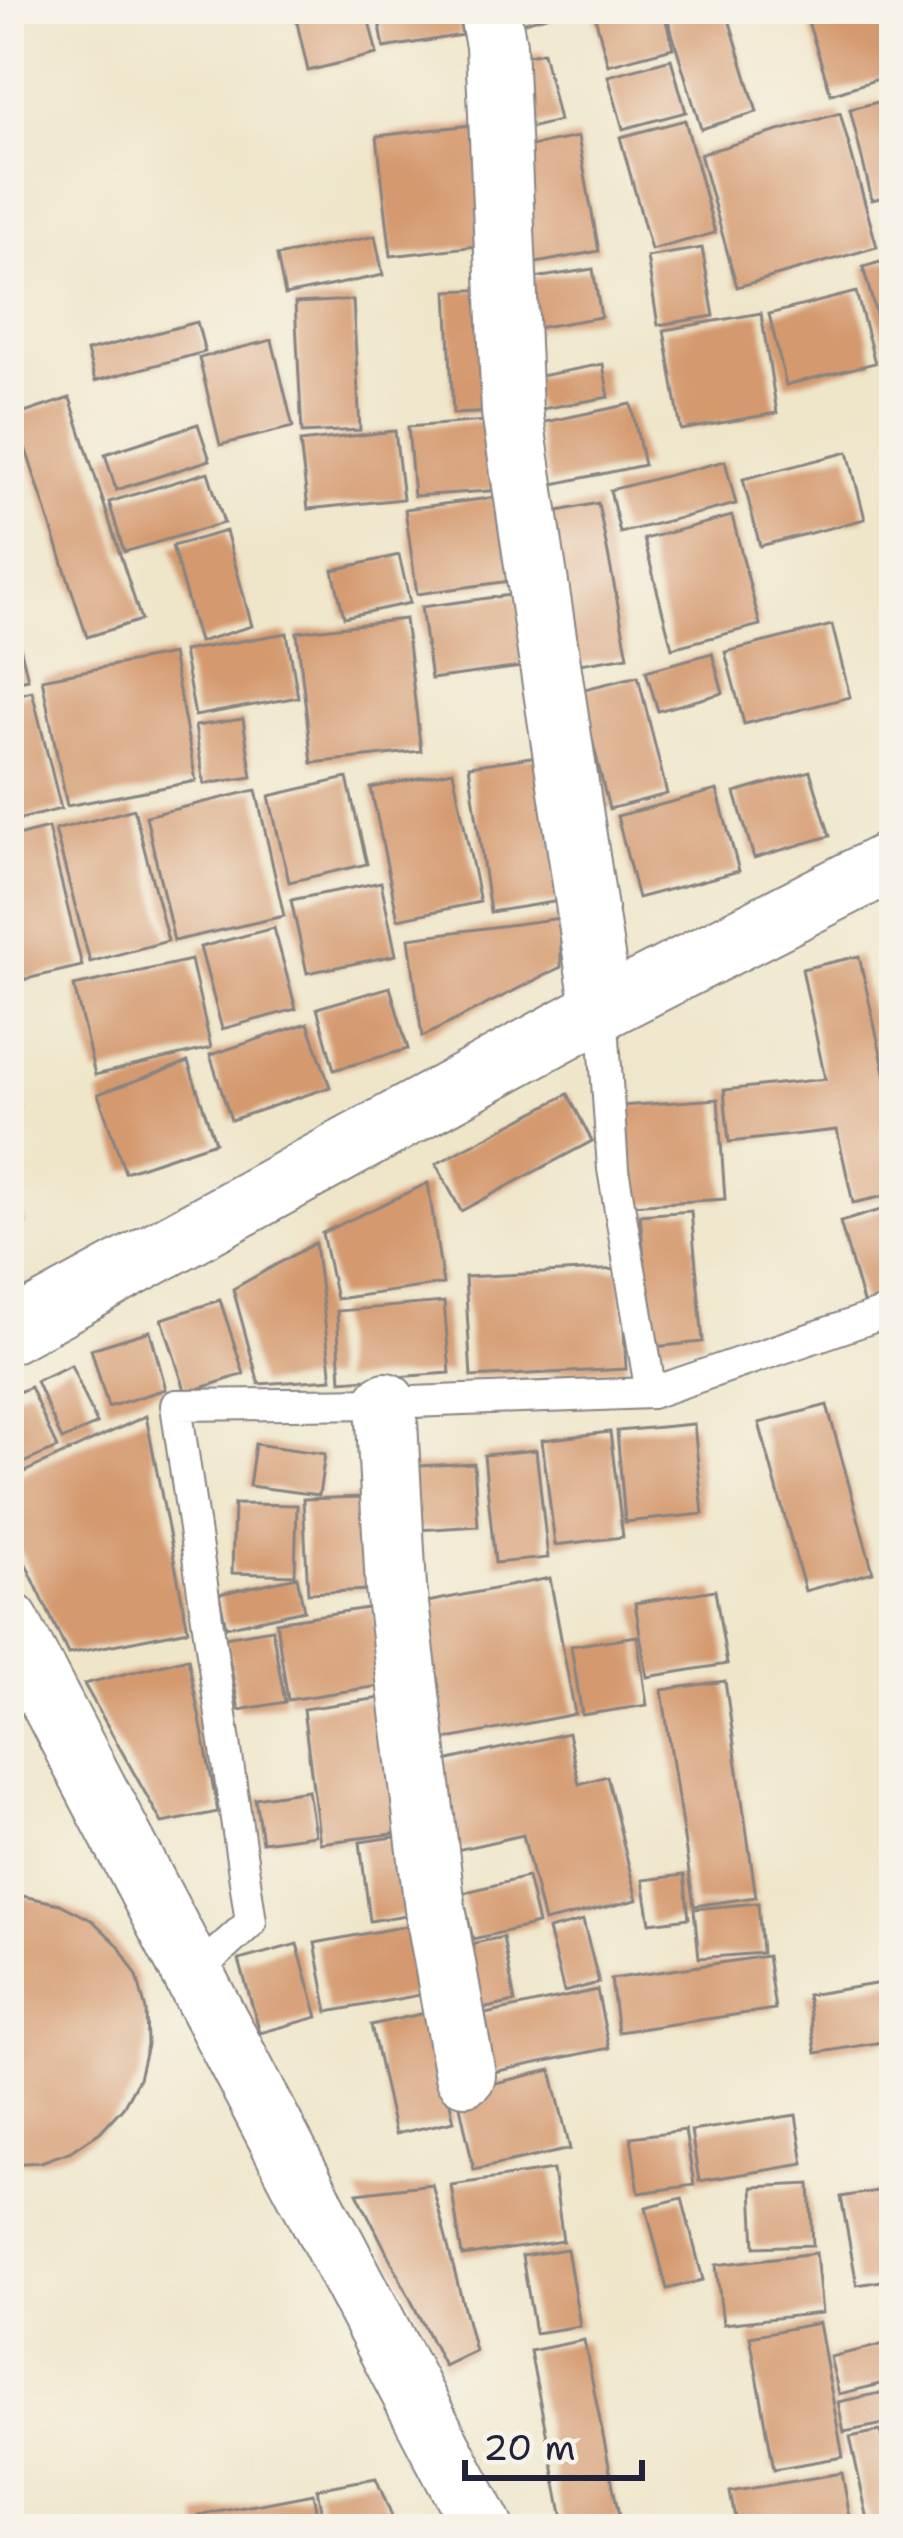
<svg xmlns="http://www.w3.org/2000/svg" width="903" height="2538" font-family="'Shantell Sans',sans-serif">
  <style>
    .building { fill: #d4996e }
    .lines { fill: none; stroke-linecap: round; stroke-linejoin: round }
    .lane-casing { stroke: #888482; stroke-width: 34 }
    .street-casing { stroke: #888482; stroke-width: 64 }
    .lane { stroke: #fff; stroke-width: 30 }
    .street { stroke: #fff; stroke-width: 60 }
  </style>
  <rect width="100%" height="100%" fill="#f7f3e8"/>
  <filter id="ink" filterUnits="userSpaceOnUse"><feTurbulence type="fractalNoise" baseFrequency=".00833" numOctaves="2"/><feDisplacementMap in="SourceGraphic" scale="24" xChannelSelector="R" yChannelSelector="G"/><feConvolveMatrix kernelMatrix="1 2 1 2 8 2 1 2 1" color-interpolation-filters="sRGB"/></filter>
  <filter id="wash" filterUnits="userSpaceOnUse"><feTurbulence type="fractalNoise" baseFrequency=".004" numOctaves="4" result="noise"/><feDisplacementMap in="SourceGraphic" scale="48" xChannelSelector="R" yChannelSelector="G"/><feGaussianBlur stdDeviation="2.7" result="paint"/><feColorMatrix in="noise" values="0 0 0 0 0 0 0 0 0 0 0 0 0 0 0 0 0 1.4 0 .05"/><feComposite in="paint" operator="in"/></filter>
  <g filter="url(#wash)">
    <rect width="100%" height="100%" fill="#efe6ca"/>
    <g id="blocks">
      <g class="building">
        <path d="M 294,9 L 366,9 L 377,54 L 308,71 Z"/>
        <path d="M 377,9 L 457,9 L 462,35 L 384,48 Z"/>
        <path d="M 503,9 L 548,9 L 550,15 L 507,27 Z"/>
        <path d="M 593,9 L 663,9 L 673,48 L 608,65 Z"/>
        <path d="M 726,9 L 757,112 L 701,129 L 665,10 Z"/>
        <path d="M 804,9 L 894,9 L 894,74 L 831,94 Z"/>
        <path d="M 543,52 L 559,121 L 516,131 L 500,61 Z"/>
        <path d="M 671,59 L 686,112 L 623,129 L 608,76 Z"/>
        <path d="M 894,98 L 894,195 L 872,200 L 850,109 Z"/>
        <path d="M 840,113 L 877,247 L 737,287 L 700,154 Z"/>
        <path d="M 685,120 L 715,233 L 651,250 L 620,137 Z"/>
        <path d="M 480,124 L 494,244 L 391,256 L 377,136 Z"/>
        <path d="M 578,137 L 599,251 L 526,265 L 504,151 Z"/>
        <path d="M 375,236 L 383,275 L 285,295 L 277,256 Z"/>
        <path d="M 702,248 L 714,316 L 658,325 L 647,257 Z"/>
        <path d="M 894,258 L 894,374 L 893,375 L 863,267 Z"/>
        <path d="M 593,269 L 601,317 L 530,329 L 522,280 Z"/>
        <path d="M 492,289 L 498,412 L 453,414 L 447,291 Z"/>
        <path d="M 856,292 L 875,363 L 786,385 L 769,314 Z"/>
        <path d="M 353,300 L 360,430 L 302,433 L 295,303 Z"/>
        <path d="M 761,313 L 777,413 L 681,430 L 664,330 Z"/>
        <path d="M 197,322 L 205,352 L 95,381 L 87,351 Z"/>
        <path d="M 272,340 L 293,427 L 220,445 L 199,358 Z"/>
        <path d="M 603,364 L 609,397 L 536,410 L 530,378 Z"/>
        <path d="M 70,398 L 141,620 L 87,637 L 15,416 Z"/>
        <path d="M 631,404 L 644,465 L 549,485 L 536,424 Z"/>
        <path d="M 498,420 L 504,490 L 414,496 L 408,427 Z"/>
        <path d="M 198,424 L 210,460 L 116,490 L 105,454 Z"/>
        <path d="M 395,431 L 403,499 L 308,509 L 300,442 Z"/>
        <path d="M 848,452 L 865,519 L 760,546 L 743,479 Z"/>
        <path d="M 725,461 L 736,504 L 620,533 L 610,490 Z"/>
        <path d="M 208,472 L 224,523 L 124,552 L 109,502 Z"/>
        <path d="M 505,496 L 517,580 L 417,594 L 405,509 Z"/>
        <path d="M 598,503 L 628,656 L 567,666 L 539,515 Z"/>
        <path d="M 732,516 L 760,625 L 672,648 L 644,539 Z"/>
        <path d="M 226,531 L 252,626 L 199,642 L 172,546 Z"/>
        <path d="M 399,555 L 410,603 L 344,617 L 333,570 Z"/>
        <path d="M 518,594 L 529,666 L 431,679 L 421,607 Z"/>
        <path d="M 9,602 L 28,679 L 9,683 Z"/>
        <path d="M 405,619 L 421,751 L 312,763 L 297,632 Z"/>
        <path d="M 832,625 L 850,697 L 744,724 L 725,652 Z"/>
        <path d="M 287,633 L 298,697 L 195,716 L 183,651 Z"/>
        <path d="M 712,653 L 723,693 L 658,711 L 646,671 Z"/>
        <path d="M 172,654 L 196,781 L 67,806 L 42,679 Z"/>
        <path d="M 638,676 L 667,794 L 609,809 L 580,690 Z"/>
        <path d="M 32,691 L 61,809 L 9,822 L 9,697 Z"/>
        <path d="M 243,719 L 252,777 L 204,784 L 195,726 Z"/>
        <path d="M 545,755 L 566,900 L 490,912 L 469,766 Z"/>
        <path d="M 453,771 L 480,902 L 398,919 L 371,788 Z"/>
        <path d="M 810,771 L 830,836 L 754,858 L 735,793 Z"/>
        <path d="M 347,778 L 367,864 L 289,882 L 269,796 Z"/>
        <path d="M 256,790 L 284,916 L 174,941 L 146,816 Z"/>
        <path d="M 717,790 L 739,871 L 638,898 L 617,816 Z"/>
        <path d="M 134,809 L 168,941 L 90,962 L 55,830 Z"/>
        <path d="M 48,828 L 82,966 L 9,983 L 9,838 Z"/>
        <path d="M 381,882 L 396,955 L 307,973 L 291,900 Z"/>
        <path d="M 561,918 L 561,967 L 422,1037 L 409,938 Z"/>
        <path d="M 274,928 L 296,1009 L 222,1029 L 200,947 Z"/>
        <path d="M 859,956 L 894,1112 L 894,1194 L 853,1203 L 837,1130 L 729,1142 L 724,1090 L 825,1079 L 802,969 Z"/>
        <path d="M 191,960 L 211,1048 L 95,1075 L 74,986 Z"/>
        <path d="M 390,987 L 408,1049 L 334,1070 L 317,1008 Z"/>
        <path d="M 308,1023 L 330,1087 L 231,1120 L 210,1055 Z"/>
        <path d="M 188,1062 L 215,1142 L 125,1172 L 98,1094 Z"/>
        <path d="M 9,1072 L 20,1105 L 9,1108 Z"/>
        <path d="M 568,1094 L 592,1141 L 461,1211 L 436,1164 Z"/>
        <path d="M 718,1099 L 725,1199 L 629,1205 L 622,1106 Z"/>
        <path d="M 9,1181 L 25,1223 L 9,1229 Z"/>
        <path d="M 428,1183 L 443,1284 L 336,1299 L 322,1233 Z"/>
        <path d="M 894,1206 L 894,1298 L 864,1306 L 840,1222 Z"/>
        <path d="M 691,1211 L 703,1342 L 652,1347 L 640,1215 Z"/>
        <path d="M 315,1243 L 332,1379 L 259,1384 L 233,1289 Z"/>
        <path d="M 621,1269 L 626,1369 L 471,1377 L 465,1277 Z"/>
        <path d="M 220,1300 L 244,1374 L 186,1393 L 162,1319 Z"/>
        <path d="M 444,1302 L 450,1373 L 341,1381 L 337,1311 Z"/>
        <path d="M 150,1331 L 166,1389 L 108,1407 L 91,1349 Z"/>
        <path d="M 71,1365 L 97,1424 L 62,1440 L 36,1381 Z"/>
        <path d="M 30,1387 L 57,1448 L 9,1469 L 9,1396 Z"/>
        <path d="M 827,1405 L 873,1572 L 805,1591 L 759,1423 Z"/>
        <path d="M 146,1416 L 188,1630 L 68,1654 L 9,1528 L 9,1479 Z"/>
        <path d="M 694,1424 L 703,1514 L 625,1522 L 617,1431 Z"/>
        <path d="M 610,1432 L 623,1537 L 555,1545 L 542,1440 Z"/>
        <path d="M 255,1444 L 325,1454 L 319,1495 L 249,1486 Z"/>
        <path d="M 536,1450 L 548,1558 L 495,1563 L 484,1455 Z"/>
        <path d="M 474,1463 L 478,1526 L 403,1531 L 400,1467 Z"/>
        <path d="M 363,1497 L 369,1590 L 308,1593 L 303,1499 Z"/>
        <path d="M 234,1504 L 297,1505 L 295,1575 L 232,1573 Z"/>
        <path d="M 297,1577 L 304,1610 L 226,1627 L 219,1594 Z"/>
        <path d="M 550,1578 L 575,1714 L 433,1742 L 407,1606 Z"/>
        <path d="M 715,1590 L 727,1664 L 647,1677 L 635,1603 Z"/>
        <path d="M 374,1607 L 386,1685 L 288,1700 L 276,1622 Z"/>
        <path d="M 272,1629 L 285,1702 L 239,1710 L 225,1637 Z"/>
        <path d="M 637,1636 L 647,1705 L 582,1715 L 571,1646 Z"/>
        <path d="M 188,1658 L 218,1812 L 162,1823 L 84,1684 Z"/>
        <path d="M 725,1681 L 756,1897 L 694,1906 L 662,1690 Z"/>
        <path d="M 381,1698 L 400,1833 L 320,1843 L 303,1709 Z"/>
        <path d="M 568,1733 L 579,1784 L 607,1776 L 637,1900 L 544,1922 L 523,1835 L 448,1852 L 428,1765 Z"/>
        <path d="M 308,1790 L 315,1835 L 262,1842 L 255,1798 Z"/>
        <path d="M 402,1836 L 412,1914 L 370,1921 L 360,1842 Z"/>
        <path d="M 9,1869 L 18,1895 L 60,1904 L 93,1921 L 118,1945 L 137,1976 L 146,2011 L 147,2045 L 139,2078 L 123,2107 L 100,2132 L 72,2151 L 41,2162 L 9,2164 Z"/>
        <path d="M 684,1875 L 689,1918 L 650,1923 L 643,1880 Z"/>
        <path d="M 527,1877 L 538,1924 L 473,1939 L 462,1893 Z"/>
        <path d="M 758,1903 L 762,1953 L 699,1958 L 694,1909 Z"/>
        <path d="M 583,1921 L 599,1983 L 564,1992 L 548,1930 Z"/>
        <path d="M 428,1922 L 441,1991 L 328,2012 L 315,1943 Z"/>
        <path d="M 503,1937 L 515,2002 L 472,2011 L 460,1946 Z"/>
        <path d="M 297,1944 L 318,2017 L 260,2033 L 239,1960 Z"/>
        <path d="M 767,1956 L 775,2009 L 618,2032 L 611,1979 Z"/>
        <path d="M 894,1981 L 894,2040 L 816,2053 L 807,1995 Z"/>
        <path d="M 597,1990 L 609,2048 L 479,2075 L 467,2018 Z"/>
        <path d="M 430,2012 L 454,2121 L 395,2134 L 371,2025 Z"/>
        <path d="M 551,2070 L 570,2149 L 474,2170 L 457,2092 Z"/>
        <path d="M 796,2115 L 804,2164 L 699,2181 L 691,2131 Z"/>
        <path d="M 685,2130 L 694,2185 L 639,2193 L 631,2137 Z"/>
        <path d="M 553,2170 L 563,2241 L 462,2256 L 451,2185 Z"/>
        <path d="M 432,2184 L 475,2351 L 444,2366 L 357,2193 Z"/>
        <path d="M 810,2184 L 813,2245 L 755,2247 L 752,2187 Z"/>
        <path d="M 894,2188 L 894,2279 L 857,2285 L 841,2197 Z"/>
        <path d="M 682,2198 L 703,2280 L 667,2289 L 646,2207 Z"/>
        <path d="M 567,2249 L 580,2326 L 535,2333 L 522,2256 Z"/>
        <path d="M 816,2253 L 822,2313 L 723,2324 L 716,2265 Z"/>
        <path d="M 819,2323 L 843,2457 L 774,2469 L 750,2336 Z"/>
        <path d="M 584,2340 L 620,2521 L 565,2529 L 530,2351 Z"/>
        <path d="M 894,2342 L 894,2381 L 839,2394 L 830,2357 Z"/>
        <path d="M 894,2390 L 894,2422 L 844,2432 L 838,2402 Z"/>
        <path d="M 880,2431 L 894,2491 L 894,2529 L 870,2529 L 850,2437 Z"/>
        <path d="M 842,2473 L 852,2529 L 737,2529 L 730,2492 Z"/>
        <path d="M 376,2478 L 397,2529 L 325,2529 L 317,2489 Z"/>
        <path d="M 313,2494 L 320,2529 L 200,2529 L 197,2516 Z"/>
      </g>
    </g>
  </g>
  <g filter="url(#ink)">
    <use href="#blocks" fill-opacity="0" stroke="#888482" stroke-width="3"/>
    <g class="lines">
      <g class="lane-casing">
        <g id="lane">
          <path d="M 602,1009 L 613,1169 L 651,1393"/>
          <path d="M 194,1974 L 251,1922 L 176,1405 L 386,1403 L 651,1393 L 894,1310"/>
        </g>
      </g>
      <g class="street-casing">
        <g id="street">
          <path d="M 489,9 L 496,45 L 512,412 L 602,1009"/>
          <path d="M 9,1333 L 602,1009 L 894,860"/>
          <path d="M 386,1403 L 396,1588 L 435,1908 L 465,2075"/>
          <path d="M 9,1622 L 483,2529"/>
        </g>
      </g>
      <use href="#lane" class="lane"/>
      <use href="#street" class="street"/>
    </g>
  </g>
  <rect width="903" height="2538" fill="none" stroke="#f7f3e8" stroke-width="48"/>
  <path d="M465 2460v18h177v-18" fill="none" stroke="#22223b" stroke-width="6"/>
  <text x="483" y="2460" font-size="36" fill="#22223b" stroke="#f7f3e8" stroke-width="9" paint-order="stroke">20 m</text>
</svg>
